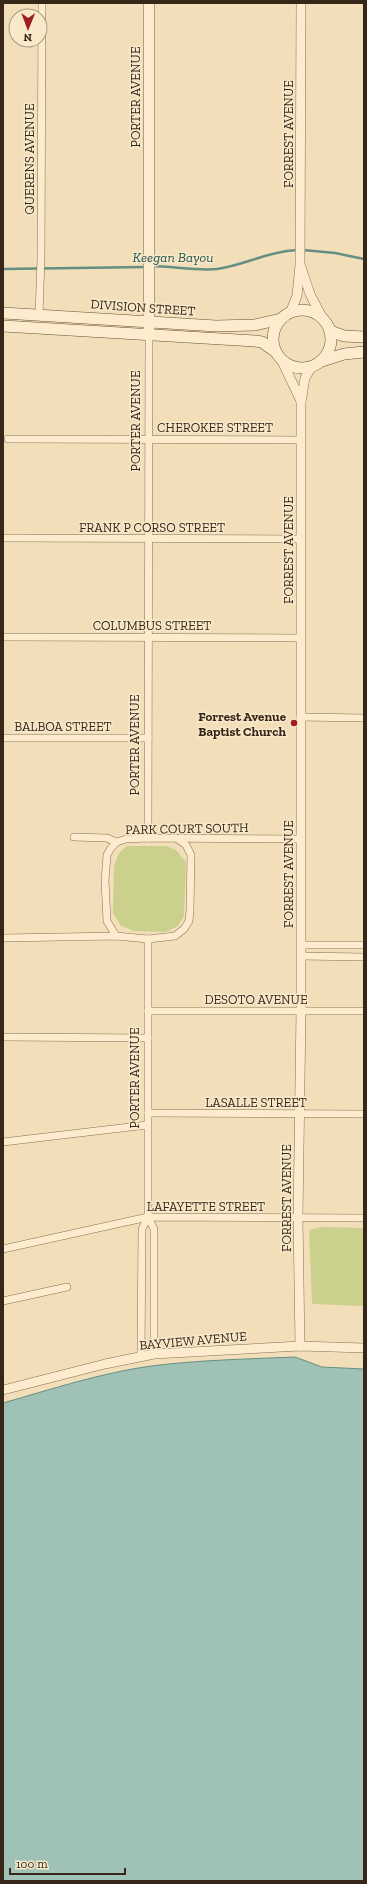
<svg xmlns="http://www.w3.org/2000/svg" width="367" height="1884" font-family="'Zilla Slab',serif">
  <style>
    .green { fill: #cbd08d }
    .water { fill: #9fc1b6; stroke: #668f83 }
    .lines { fill: none; stroke-linecap: round; stroke-linejoin: round }
    .stream { stroke: #668f83; stroke-width: 2.5 }
    .minor-casing { stroke: #896e53; stroke-width: 8 }
    .tertiary-casing { stroke: #896e53; stroke-width: 10 }
    .secondary-casing { stroke: #6b4f36; stroke-width: 12 }
    .minor { stroke: #fceccd; stroke-width: 7 }
    .tertiary { stroke: #fceccd; stroke-width: 9 }
    .secondary { stroke: #fceccd; stroke-width: 11 }
    .poi-dot { fill: #9e1d23; stroke: #f8e9ca; stroke-width: 1.5 }
    .labels { text-anchor: middle; stroke-width: 3; stroke-linejoin: round; paint-order: stroke }
    .street-label { font-size: 13px; fill: #372719; stroke: #f8e9ca }
    .poi-label { font-size: 13px; font-weight: bold; fill: #372719; stroke: #f8e9ca; text-anchor: end }
    .water-label { font-size: 14px; font-style: italic; fill: #275853; stroke: #f8e9ca }
  </style>
  <rect width="100%" height="100%" fill="#f2dfba"/>
  <g class="green">
    <path d="M 127,846 L 166,846 L 176,850 L 186,862 L 184,916 L 178,926 L 166,932 L 134,931 L 121,926 L 113,913 L 114,866 L 119,853 Z"/>
    <path d="M 322,1227 L 364,1228 L 364,1306 L 312,1304 L 309,1230 Z"/>
  </g>
  <path class="water" d="M 295,1357 L 322,1367 L 364,1369 L 364,1881 L 3,1881 L 3,1403 C 52,1389 101,1373 151,1366 C 199,1360 247,1359 295,1357 Z"/>
  <g class="lines">
    <g class="stream">
      <path d="M 303,250 L 335,253 L 364,259"/>
      <path d="M 151,266 C 172,266 196,271 217,269 C 245,265 269,251 298,250"/>
      <path d="M 3,269 L 146,267"/>
    </g>
    <g class="minor-casing">
      <g id="minor">
        <path d="M 39,315 L 41,259 L 42,3"/>
        <path d="M 8,439 L 301,440"/>
        <path d="M 3,538 L 301,539"/>
        <path d="M 3,637 L 301,638"/>
        <path d="M 300,717 L 364,718"/>
        <path d="M 3,738 L 148,738"/>
        <path d="M 74,837 L 107,838 L 116,842"/>
        <path d="M 148,838 L 149,334"/>
        <path d="M 116,936 L 107,921 L 105,881 L 107,855 L 111,848 L 117,842 L 126,839 L 148,838 L 301,839"/>
        <path d="M 3,938 L 116,936 L 148,939 L 175,936 L 184,929 L 189,921 L 190,910 L 191,855 L 186,845 L 176,838"/>
        <path d="M 148,939 L 148,1217 L 154,1229 L 154,1354"/>
        <path d="M 301,945 L 364,945"/>
        <path d="M 301,956 L 364,957"/>
        <path d="M 148,1011 L 364,1011"/>
        <path d="M 3,1037 L 148,1038"/>
        <path d="M 148,1113 L 364,1114"/>
        <path d="M 3,1142 L 147,1125"/>
        <path d="M 3,1249 L 148,1217 L 364,1218"/>
        <path d="M 3,1301 L 67,1287"/>
        <path d="M 141,1356 L 142,1229 L 148,1217"/>
      </g>
    </g>
    <g class="tertiary-casing">
      <g id="tertiary">
        <path d="M 301,267 L 310,294 L 323,319"/>
        <path d="M 290,313 L 297,296 L 300,265 L 301,3"/>
        <path d="M 281,359 L 301,401"/>
        <path d="M 300,1346 L 298,1218 L 301,1011 L 301,402 L 305,378 L 312,366"/>
        <path d="M 3,1390 L 105,1364 L 154,1354 L 300,1346 L 364,1348"/>
      </g>
    </g>
    <g class="secondary-casing">
      <g id="secondary">
        <circle cx="302" cy="339" r="29"/>
        <path d="M 3,313 L 216,326 L 255,325 L 281,319"/>
        <path d="M 3,326 L 255,341 L 262,342 L 276,352"/>
        <path d="M 330,331 L 344,336 L 364,337"/>
        <path d="M 149,334 L 149,3"/>
        <path d="M 322,361 L 344,354 L 364,352"/>
      </g>
    </g>
    <use href="#minor" class="minor"/>
    <use href="#tertiary" class="tertiary"/>
    <use href="#secondary" class="secondary"/>
  </g>
  <circle class="poi-dot" cx="294" cy="723" r="4"/>
  <g class="labels">
    <g class="street-label">
      <text transform="translate(135 97) rotate(-90)" y="5">PORTER AVENUE</text>
      <text transform="translate(288 134) rotate(-90)" y="5">FORREST AVENUE</text>
      <text transform="translate(29 159) rotate(-90)" y="5">QUERENS AVENUE</text>
      <text transform="translate(143 307) rotate(4)" y="5">DIVISION STREET</text>
      <text transform="translate(135 421) rotate(-90)" y="5">PORTER AVENUE</text>
      <text x="215" y="432">CHEROKEE STREET</text>
      <text x="152" y="532">FRANK P CORSO STREET</text>
      <text transform="translate(288 550) rotate(-90)" y="5">FORREST AVENUE</text>
      <text x="152" y="630">COLUMBUS STREET</text>
      <text x="63" y="731">BALBOA STREET</text>
      <text transform="translate(134 745) rotate(-90)" y="5">PORTER AVENUE</text>
      <text transform="translate(187 828) rotate(-1)" y="5">PARK COURT SOUTH</text>
      <text transform="translate(288 874) rotate(-90)" y="5">FORREST AVENUE</text>
      <text x="256" y="1004">DESOTO AVENUE</text>
      <text transform="translate(134 1078) rotate(-90)" y="5">PORTER AVENUE</text>
      <text x="256" y="1107">LASALLE STREET</text>
      <text transform="translate(286 1198) rotate(-90)" y="5">FORREST AVENUE</text>
      <text x="206" y="1211">LAFAYETTE STREET</text>
      <text transform="translate(193 1340) rotate(-5)" y="5">BAYVIEW AVENUE</text>
    </g>
    <g class="poi-label">
      <text x="286" y="721">Forrest Avenue<tspan x="286" dy="15">Baptist Church</tspan></text>
    </g>
    <g class="water-label">
      <text x="173" y="262">Keegan Bayou</text>
    </g>
  </g>
  <rect width="367" height="1884" fill="none" stroke="#372719" stroke-width="8"/>
  <g transform="translate(28 28) rotate(181)"><circle r="19" fill="#f8e9ca" stroke="#ab9b83"/>
  <path d="M0-3L7 15L0 10L-7 15Z" fill="#9e1d23"/>
  <text y="-6" font-size="11" font-weight="bold" text-anchor="middle" fill="#372719">N</text>
  </g>
  <path d="M10 1868v6h115v-6" fill="none" stroke="#372719" stroke-width="2"/>
  <text x="16" y="1868" font-size="12" fill="#372719" stroke="#f8e9ca" stroke-width="3" paint-order="stroke">100 m</text>
</svg>
